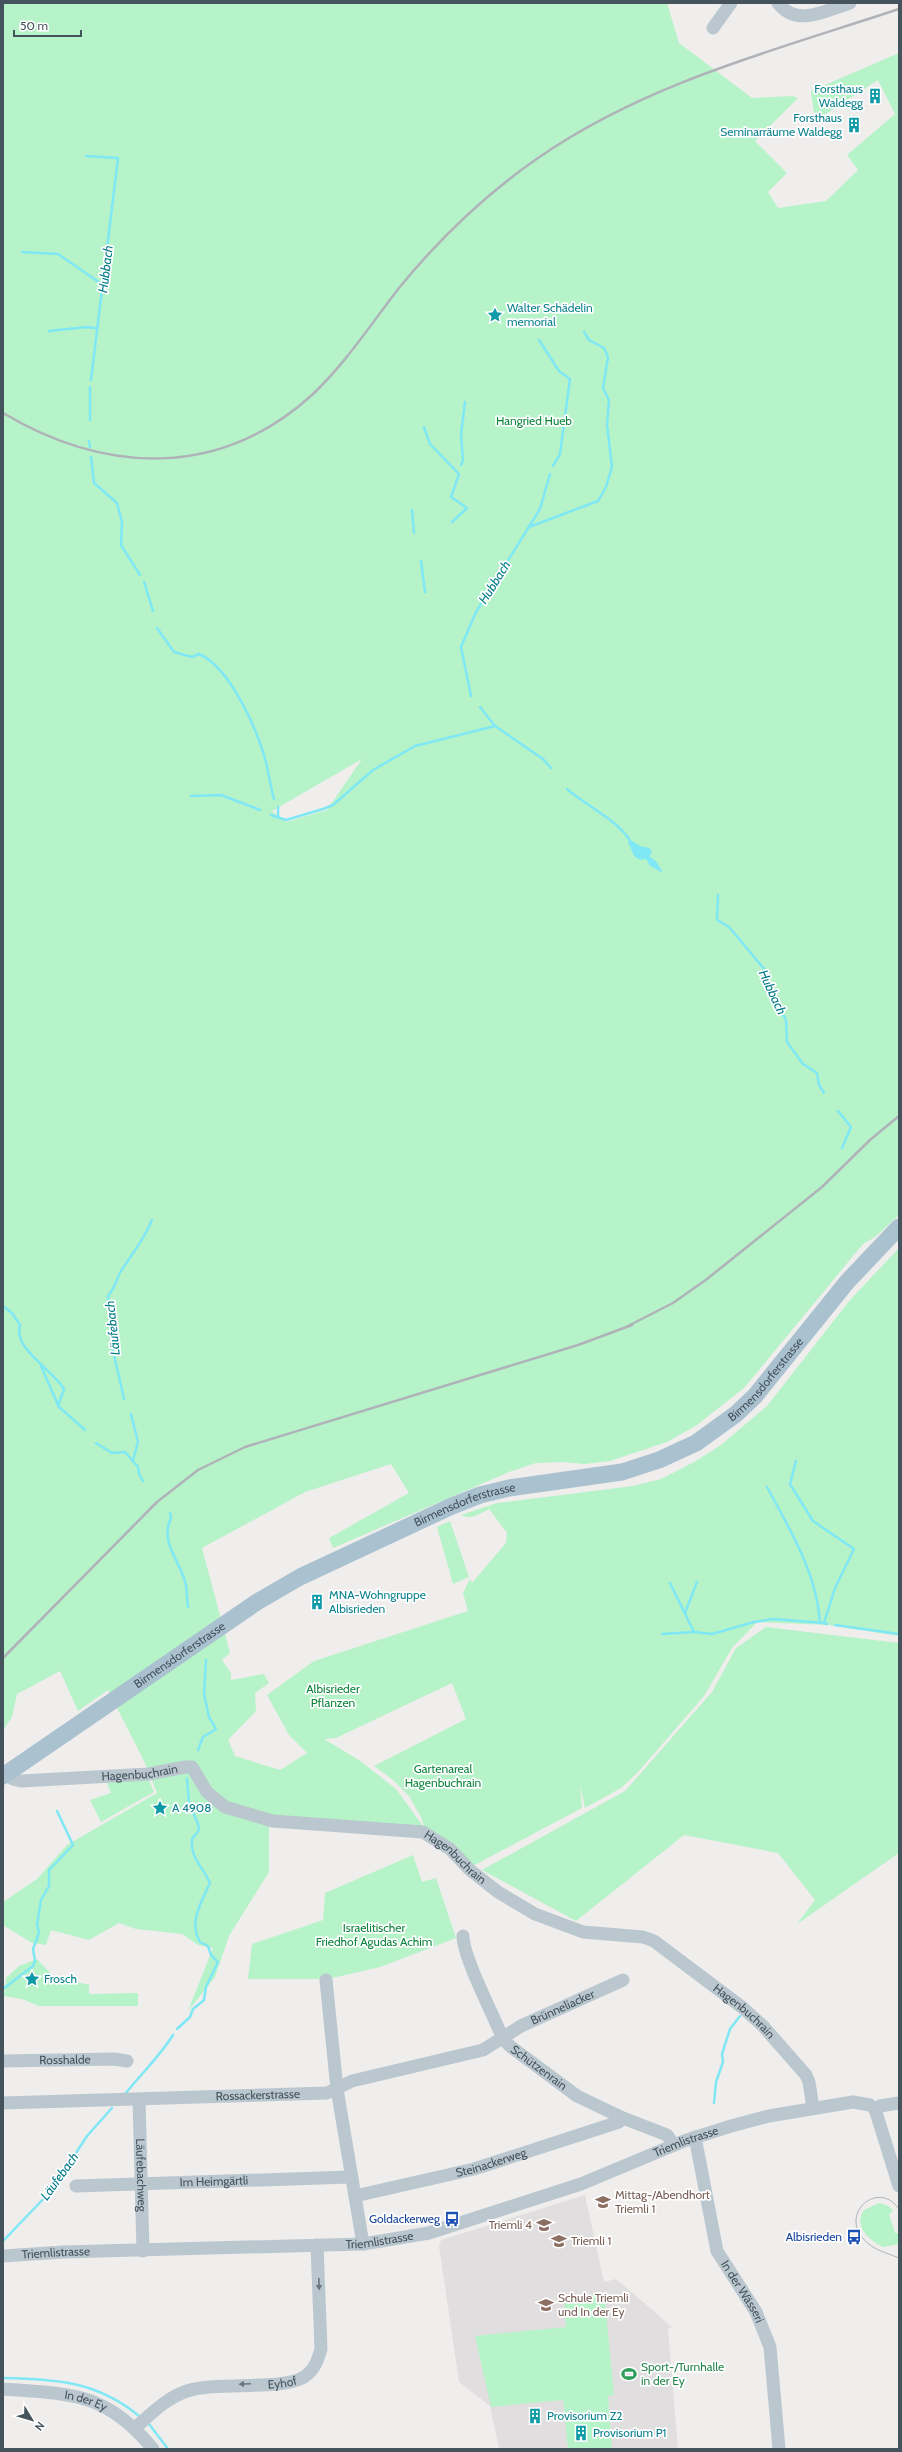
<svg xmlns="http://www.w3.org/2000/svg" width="902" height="2452" font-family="Cabin,sans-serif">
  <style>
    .education { fill: #e1dedf }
    .green { fill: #b6f3c8; fill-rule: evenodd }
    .water { fill: #7fe8f4 }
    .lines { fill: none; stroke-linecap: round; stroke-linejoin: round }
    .stream { stroke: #7fe8f4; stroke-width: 2.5 }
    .minor { stroke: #bac7ce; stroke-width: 13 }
    .major { stroke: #aac1cf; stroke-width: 17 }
    .tram { stroke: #afb3b9; stroke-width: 1 }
    .rail { stroke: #afb3b9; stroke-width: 2.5 }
    .oneway { fill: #67767e }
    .labels { text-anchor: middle; stroke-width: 3.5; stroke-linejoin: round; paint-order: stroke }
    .culture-label { font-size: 12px; fill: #0d838f; stroke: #fff; text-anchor: start }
    .park-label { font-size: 12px; fill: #0e853d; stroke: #fff }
    .street-label { font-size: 12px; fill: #44535c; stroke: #fff }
    .education-label { font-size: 12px; fill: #785e54; stroke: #fff; text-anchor: start }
    .transit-label { font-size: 12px; fill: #164399; stroke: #fff; text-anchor: end }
    .leisure-label { font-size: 12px; fill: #27864d; stroke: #fff; text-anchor: start }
    .water-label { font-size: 13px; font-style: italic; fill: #047c8a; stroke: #fff }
  </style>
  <rect width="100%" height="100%" fill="#f0eded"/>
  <path class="education" d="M 585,2195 L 604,2282 L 616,2279 L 672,2327 L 668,2329 L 678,2449 L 499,2449 L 490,2406 L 459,2382 L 439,2246 L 441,2240 Z"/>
  <g class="green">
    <path d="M 3,3 L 667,3 L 679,43 L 752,98 L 793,96 L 798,98 L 755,141 L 787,173 L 768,192 L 778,208 L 826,201 L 858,170 L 847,155 L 895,114 L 878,80 L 815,121 L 811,91 L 899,53 L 899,1215 L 875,1237 L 863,1244 L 744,1388 L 697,1425 L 667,1442 L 610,1461 L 584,1464 L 563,1462 L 536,1463 L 509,1472 L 333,1548 L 329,1538 L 409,1493 L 391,1464 L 305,1492 L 202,1548 L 230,1653 L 222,1660 L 231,1673 L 231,1680 L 264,1674 L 269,1683 L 255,1693 L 256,1711 L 228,1740 L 235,1756 L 280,1770 L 307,1753 L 289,1735 L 267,1695 L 314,1661 L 468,1611 L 463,1593 L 470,1579 L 472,1583 L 506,1543 L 507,1533 L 489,1509 C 479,1514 472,1520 461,1515 L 497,1503 L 633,1486 L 661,1479 L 694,1462 L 721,1445 L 767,1406 L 850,1300 L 899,1248 L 899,1636 L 828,1625 L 757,1622 L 732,1648 L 704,1696 L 639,1771 L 621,1788 L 585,1808 L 580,1784 L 582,1808 L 471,1867 L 425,1828 L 421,1817 L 409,1796 L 393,1780 L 374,1766 L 466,1719 L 452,1683 L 336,1738 L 324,1739 L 359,1760 L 396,1789 L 423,1826 L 269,1821 L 269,1872 L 229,1936 L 215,1977 L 188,2011 L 213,1948 L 198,1945 L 182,1934 L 136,1929 L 119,1923 L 89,1940 L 51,1930 L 46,1945 L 32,1943 L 3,1925 L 3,1902 L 37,1879 L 67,1845 L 157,1793 L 144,1761 L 108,1690 L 78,1711 L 60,1671 L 17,1694 L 12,1717 L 3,1730 ZM 362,759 L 327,810 L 286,822 L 272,811 Z"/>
    <path d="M 450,1521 L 469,1577 L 453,1584 L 437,1527 Z"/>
    <path d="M 766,1627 L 899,1643 L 899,1853 L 797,1924 L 815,1900 L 778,1853 L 684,1835 L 576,1921 L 482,1870 L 625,1791 L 712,1692 L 736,1648 Z"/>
    <path d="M 148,1778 L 154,1792 L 101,1822 L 90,1800 L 111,1793 L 107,1783 Z"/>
    <path d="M 413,1855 L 422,1882 L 436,1878 L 456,1938 L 380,1967 L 328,1979 L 248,1979 L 252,1944 L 323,1920 L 325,1893 Z"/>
    <path d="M 37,1959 L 53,1976 L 89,1985 L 89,1994 L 138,1993 L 138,2006 L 39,2006 L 22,1999 L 4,1996 L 6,1978 L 19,1966 Z"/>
    <path d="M 879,2203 C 885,2204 891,2206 893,2212 L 889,2214 L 895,2233 L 898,2233 L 899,2244 L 883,2247 C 869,2240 853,2226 864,2210 Z"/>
    <path d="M 602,2294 L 605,2302 L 614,2395 L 608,2396 L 612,2449 L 568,2449 L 563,2400 L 491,2407 L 475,2336 L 566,2327 L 564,2298 Z"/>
  </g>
  <path class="water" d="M 629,839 L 640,846 L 650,848 L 652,853 L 649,856 L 656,861 L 663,873 L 650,866 L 646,859 L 640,860 L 634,856 L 628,842 Z"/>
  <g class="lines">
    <g class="stream">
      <path d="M 86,156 L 118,158 L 91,380"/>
      <path d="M 22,252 L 58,254 L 103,285"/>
      <path d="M 49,331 L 87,327 L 96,328"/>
      <path d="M 539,340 L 559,371 L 570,379 L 560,454 L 553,466"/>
      <path d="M 90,420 L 90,387"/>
      <path d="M 424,427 L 430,444 L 459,474 L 451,497 L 467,508 L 452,522"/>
      <path d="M 89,441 L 90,447"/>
      <path d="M 91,457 L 94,483 L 117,503 L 122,522 L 121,545 L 140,575"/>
      <path d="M 461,465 L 463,460 L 461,435 L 465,402"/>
      <path d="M 412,510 L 414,533"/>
      <path d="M 529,527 L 598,501 L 606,487 L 612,467 L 607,425 L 609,400 L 603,388 L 608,357 L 604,348 L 589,340 L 584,332"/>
      <path d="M 421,561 L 425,592"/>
      <path d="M 144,582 L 153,611"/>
      <path d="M 157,628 L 174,652 L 192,657 L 199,654 C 231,668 259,733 267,766 C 269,777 271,788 274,799"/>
      <path d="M 471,696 L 461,647 L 476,612 L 540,509 L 550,474"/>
      <path d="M 480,707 L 495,726 L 543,759 L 551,768"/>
      <path d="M 567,789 C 585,805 616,819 629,839"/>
      <path d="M 191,796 L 221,795 L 260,810"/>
      <path d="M 278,807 L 278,817"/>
      <path d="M 271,815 L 286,820 L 323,809 L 333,805 L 373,770 L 415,746 L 495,726"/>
      <path d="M 718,895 L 717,920 L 729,927 L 765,970 L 766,983 L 786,1020 L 787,1042 L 803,1064 L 817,1073 L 819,1085 L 824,1093"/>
      <path d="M 838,1111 L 851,1127 L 842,1148"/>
      <path d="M 3,1306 L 12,1313 L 20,1325 C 12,1348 53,1370 64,1389 L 58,1406 L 85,1430"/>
      <path d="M 41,1366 L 58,1405"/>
      <path d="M 124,1399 L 112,1346 L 108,1296 C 115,1288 116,1280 121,1271 C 132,1254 144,1240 152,1220"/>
      <path d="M 131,1414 L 138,1442 L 133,1460"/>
      <path d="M 96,1443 L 112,1453 L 125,1452 L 138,1467 L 139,1474 L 143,1481"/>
      <path d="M 796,1461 L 790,1484 L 813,1521 L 854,1549 L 835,1588 L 824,1623 L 827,1624"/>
      <path d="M 767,1487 C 790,1530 817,1573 820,1623"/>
      <path d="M 170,1513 L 171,1518 C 159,1543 181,1561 186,1585 C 187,1592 187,1600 188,1607"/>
      <path d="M 670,1583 L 694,1632"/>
      <path d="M 685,1613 L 697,1582"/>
      <path d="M 835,1625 L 899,1634"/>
      <path d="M 662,1634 L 694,1632 L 712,1634 L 754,1622 L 773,1619 L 824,1623"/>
      <path d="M 198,1750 L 203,1737 L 216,1729 L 209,1717 L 204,1694 L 206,1660"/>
      <path d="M 3,1989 L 33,1966 L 35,1961 L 33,1949 L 39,1933 L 37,1925 L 41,1900 L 49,1886 L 49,1870 L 73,1845 L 57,1811"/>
      <path d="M 177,2029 L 190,2017 L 193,2009 L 204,2000 L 206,1987 L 218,1962 L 211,1955 L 208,1946 L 200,1942 C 188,1922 202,1901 210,1883 C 203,1867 190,1858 192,1839 L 199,1830 L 198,1824 L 189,1803 L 187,1779"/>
      <path d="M 125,2094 C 141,2074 160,2056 173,2035"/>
      <path d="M 714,2103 L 716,2082 L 723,2062 L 722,2054 L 730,2029 L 740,2016"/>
      <path d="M 3,2241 L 52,2190 L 87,2136 L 112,2108"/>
      <path d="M 3,2378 C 55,2379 97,2381 139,2416"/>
      <path d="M 149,2424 L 168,2449"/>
    </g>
    <g class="minor">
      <path d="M 778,3 C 797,28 827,10 850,3"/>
      <path d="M 713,28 L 731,3"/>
      <path id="s1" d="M 8,1773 L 13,1779 L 21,1781 L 149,1774 L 185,1767 L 192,1767 L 207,1792 L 225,1807 L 273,1821 L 423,1832 L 450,1849 L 470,1870 L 498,1892 L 535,1914 L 583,1932 L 643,1937 L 654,1941 L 743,2008 L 763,2026 L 806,2075 L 809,2082 L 813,2108"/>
      <path id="s2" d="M 463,1936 C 463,1957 494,2016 503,2039 L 511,2047 L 577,2096 L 623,2118 L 667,2135 L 674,2145"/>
      <path d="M 326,1980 L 337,2089 L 363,2244"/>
      <path id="s3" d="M 3,2061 L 114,2059 L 127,2061"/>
      <path id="s4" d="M 139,2100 L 143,2251"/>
      <path id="s5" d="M 3,2103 L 327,2093 L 352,2081 L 483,2050 L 521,2026 L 623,1980"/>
      <path d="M 875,2109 L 880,2106 L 899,2103"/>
      <path id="s6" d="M 695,2137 L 717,2251 L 756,2312 L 770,2347 L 779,2449"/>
      <path id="s7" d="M 76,2186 L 351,2177"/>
      <path id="s8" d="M 355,2196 L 474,2169 L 619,2122 L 623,2118"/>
      <path id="s9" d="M 3,2256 L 63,2252 L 363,2244 L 429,2233 L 581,2184 L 684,2141 L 731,2126 L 769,2116 L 853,2102 L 870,2105 L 875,2109 L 899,2186"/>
      <path id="s10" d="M 3,2389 C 72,2394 106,2392 153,2449"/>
      <path id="s11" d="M 135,2428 C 151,2414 166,2398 187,2391 C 218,2381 281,2391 304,2377 C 315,2370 318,2359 321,2349 L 317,2245"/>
    </g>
    <path class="major" id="s12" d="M 3,1776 L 257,1602 L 300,1577 L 452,1506 L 480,1495 L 509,1488 L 622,1472 L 659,1460 L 696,1443 L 736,1414 L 755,1396 L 847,1282 L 899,1227"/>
    <path class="tram" d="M 899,2209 C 877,2176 831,2220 873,2247 C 881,2252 890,2254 899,2258"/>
    <g class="rail">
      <path d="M 3,413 C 106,474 219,479 312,395 C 345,364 371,324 399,288 C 439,239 486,194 538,158 C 646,83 775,50 899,9"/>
      <path d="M 628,1326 L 673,1303 L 707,1279 L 822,1187 L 870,1140 L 899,1116"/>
      <path d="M 3,1658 L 157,1502 L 198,1470 L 245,1447 L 578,1345 L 632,1325"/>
    </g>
  </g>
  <defs><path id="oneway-solid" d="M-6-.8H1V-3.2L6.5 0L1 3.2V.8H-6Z"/></defs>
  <g class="oneway">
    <use href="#oneway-solid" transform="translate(319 2284) rotate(88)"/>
    <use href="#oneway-solid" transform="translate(245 2384) rotate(177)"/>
  </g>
  <defs>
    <g id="building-bare" transform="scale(1.2)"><path d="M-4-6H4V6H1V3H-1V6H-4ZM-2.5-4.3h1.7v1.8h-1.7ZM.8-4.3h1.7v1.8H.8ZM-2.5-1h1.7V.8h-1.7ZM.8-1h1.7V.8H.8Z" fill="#0f9aa8" stroke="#fff" stroke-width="2.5" paint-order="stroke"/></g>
    <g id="sight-bare" transform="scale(1.2)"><path d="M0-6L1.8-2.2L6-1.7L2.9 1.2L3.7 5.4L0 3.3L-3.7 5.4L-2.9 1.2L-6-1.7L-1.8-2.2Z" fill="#0f9aa8" stroke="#fff" stroke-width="2.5" paint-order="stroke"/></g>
    <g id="school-bare" transform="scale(1.2)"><path d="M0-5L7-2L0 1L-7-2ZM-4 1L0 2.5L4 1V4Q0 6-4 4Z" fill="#8d6e63" stroke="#fff" stroke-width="2.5" paint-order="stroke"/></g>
    <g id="bus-bare" transform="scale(1.2)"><path d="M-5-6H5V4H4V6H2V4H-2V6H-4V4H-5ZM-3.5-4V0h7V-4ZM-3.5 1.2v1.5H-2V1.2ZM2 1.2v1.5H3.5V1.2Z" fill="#1a4fb4" stroke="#fff" stroke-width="2.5" paint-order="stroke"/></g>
    <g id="stadium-bare" transform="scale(1.2)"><path d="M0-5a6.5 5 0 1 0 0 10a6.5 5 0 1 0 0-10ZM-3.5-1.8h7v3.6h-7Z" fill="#2e9e5b" stroke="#fff" stroke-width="2.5" paint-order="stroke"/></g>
  </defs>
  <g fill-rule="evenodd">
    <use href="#building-bare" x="875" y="96"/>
    <use href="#building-bare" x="854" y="125"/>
    <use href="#sight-bare" x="495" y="315"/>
    <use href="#building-bare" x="317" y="1602"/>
    <use href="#sight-bare" x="160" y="1808"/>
    <use href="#sight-bare" x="32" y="1979"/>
    <use href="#school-bare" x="603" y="2202"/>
    <use href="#bus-bare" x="452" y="2219"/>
    <use href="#school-bare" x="544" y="2225"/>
    <use href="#bus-bare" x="854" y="2237"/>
    <use href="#school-bare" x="559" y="2241"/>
    <use href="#school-bare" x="546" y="2305"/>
    <use href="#stadium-bare" x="629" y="2374"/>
    <use href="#building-bare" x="535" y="2416"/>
    <use href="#building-bare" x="581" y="2433"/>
  </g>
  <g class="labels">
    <g class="culture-label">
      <text x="863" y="93" text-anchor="end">Forsthaus<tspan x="863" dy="14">Waldegg</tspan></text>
      <text x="842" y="122" text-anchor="end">Forsthaus<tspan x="842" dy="14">Seminarräume Waldegg</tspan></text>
      <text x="507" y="312">Walter Schädelin<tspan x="507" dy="14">memorial</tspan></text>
      <text x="329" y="1599">MNA-Wohngruppe<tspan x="329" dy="14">Albisrieden</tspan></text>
      <text x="172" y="1812">A 4908</text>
      <text x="44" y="1983">Frosch</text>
      <text x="547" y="2420">Provisorium Z2</text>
      <text x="593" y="2437">Provisorium P1</text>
    </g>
    <g class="park-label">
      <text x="534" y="425">Hangried Hueb</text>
      <text x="333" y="1693">Albisrieder<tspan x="333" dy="14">Pflanzen</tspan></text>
      <text x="443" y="1773">Gartenareal<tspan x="443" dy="14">Hagenbuchrain</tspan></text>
      <text x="374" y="1932">Israelitischer<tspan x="374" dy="14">Friedhof Agudas Achim</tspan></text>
    </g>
    <g class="street-label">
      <text dy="4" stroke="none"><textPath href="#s12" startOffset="874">Birmensdorferstrasse</textPath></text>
      <text dy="4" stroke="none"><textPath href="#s12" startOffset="538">Birmensdorferstrasse</textPath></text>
      <text dy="4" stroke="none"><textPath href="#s12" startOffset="214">Birmensdorferstrasse</textPath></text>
      <text dy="4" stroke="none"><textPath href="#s1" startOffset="135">Hagenbuchrain</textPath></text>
      <text dy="4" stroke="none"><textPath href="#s1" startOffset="482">Hagenbuchrain</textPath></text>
      <text dy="4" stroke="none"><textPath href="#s5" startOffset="577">Brünneliacker</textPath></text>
      <text dy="4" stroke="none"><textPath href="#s1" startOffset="818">Hagenbuchrain</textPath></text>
      <text dy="4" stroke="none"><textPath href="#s3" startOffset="62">Rosshalde</textPath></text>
      <text dy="4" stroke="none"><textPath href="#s2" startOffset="157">Schützenrain</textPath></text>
      <text dy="4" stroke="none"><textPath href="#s5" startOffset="255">Rossackerstrasse</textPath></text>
      <text dy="4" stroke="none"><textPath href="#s9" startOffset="700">Triemlistrasse</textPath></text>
      <text dy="4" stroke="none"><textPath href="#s8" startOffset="140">Steinackerweg</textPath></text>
      <text dy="4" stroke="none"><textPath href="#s4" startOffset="75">Läufebachweg</textPath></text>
      <text dy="4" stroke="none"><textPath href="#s7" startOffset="138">Im Heimgärtli</textPath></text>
      <text dy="4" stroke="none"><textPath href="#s9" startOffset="377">Triemlistrasse</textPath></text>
      <text dy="4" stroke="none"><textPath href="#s9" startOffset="53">Triemlistrasse</textPath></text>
      <text dy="4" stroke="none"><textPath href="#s6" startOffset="164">In der Wässeri</textPath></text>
      <text dy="4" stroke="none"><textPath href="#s11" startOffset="160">Eyhof</textPath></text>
      <text dy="4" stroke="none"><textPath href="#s10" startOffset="84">In der Ey</textPath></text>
    </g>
    <g class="education-label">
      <text x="615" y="2199">Mittag-/Abendhort<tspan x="615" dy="14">Triemli 1</tspan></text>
      <text x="532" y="2229" text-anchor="end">Triemli 4</text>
      <text x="571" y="2245">Triemli 1</text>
      <text x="558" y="2302">Schule Triemli<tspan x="558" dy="14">und In der Ey</tspan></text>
    </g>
    <g class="transit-label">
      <text x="440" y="2223">Goldackerweg</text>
      <text x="842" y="2241">Albisrieden</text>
    </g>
    <g class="leisure-label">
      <text x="641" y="2371">Sport-/Turnhalle<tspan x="641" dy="14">in der Ey</tspan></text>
    </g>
    <g class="water-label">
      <text transform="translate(105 269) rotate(-83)" y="5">Hubbach</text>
      <text transform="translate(494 582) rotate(-58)" y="5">Hubbach</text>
      <text transform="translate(773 992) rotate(65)" y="5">Hubbach</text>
      <text transform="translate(112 1328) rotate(-96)" y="5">Läufebach</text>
      <text transform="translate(59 2176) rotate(-54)" y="5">Läufebach</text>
    </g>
  </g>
  <rect width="902" height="2452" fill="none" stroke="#44535c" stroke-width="8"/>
  <g transform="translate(32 2420) rotate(128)" stroke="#ffffff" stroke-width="3" paint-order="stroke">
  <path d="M0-3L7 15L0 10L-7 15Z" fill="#44535c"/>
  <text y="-6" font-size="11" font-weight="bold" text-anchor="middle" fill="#44535c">N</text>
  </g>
  <path d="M14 30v6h67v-6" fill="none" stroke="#44535c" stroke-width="2"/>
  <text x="20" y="30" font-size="12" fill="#44535c" stroke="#ffffff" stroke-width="3" paint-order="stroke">50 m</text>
</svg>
